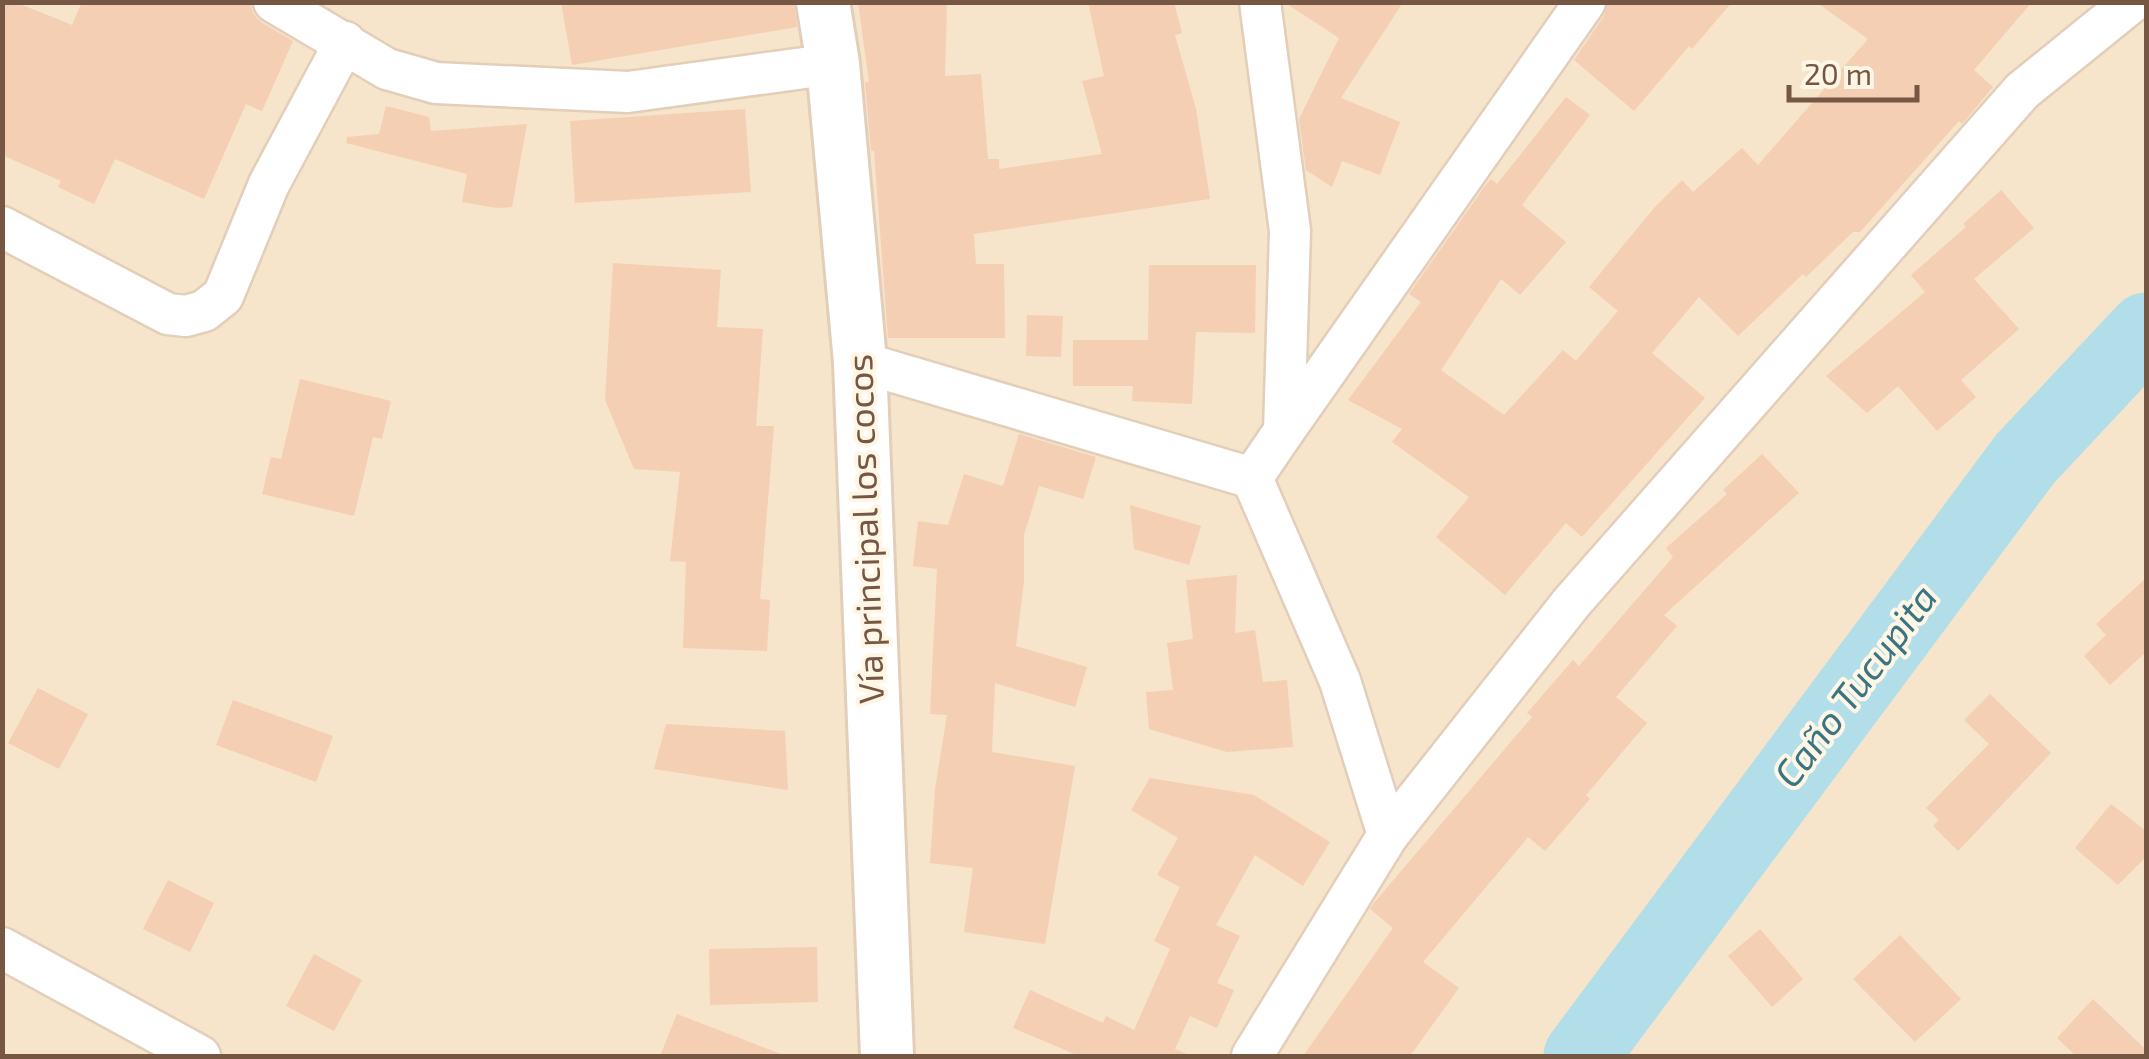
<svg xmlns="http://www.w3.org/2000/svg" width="2149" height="1059" font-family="'Exo 2',sans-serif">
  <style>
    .residential { fill: #f6e4cb }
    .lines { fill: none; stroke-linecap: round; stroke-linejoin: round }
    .river { stroke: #b1dee8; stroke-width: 75 }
    .building { fill: #f5cfb3 }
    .minor-casing { stroke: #e2ceb9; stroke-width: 45 }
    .tertiary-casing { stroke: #e2ceb9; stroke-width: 58 }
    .minor { stroke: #fff; stroke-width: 40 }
    .tertiary { stroke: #fff; stroke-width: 52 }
    .labels { text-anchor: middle; stroke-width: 8; stroke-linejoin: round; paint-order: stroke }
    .street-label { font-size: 35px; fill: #755744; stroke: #fff6e5 }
    .water-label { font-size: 38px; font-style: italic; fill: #3a7583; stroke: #fff6e5 }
  </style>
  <rect width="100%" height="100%" fill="#fef2dd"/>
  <path class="residential" d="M 2,3 L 2146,3 L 2146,1056 L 3,1056 Z"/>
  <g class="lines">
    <path class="river" d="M 1581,1056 L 2025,459 L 2146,330"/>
  </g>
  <g class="building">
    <path d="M 2,2 L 15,2 L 72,25 L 82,2 L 250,2 L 253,13 L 261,22 L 293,41 L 262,111 L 246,104 L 204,199 L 115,159 L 94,204 L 58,187 L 61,181 L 2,155 Z"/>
    <path d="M 561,2 L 794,2 L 797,27 L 572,65 Z"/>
    <path d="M 858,2 L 947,2 L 945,76 L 981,74 L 988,159 L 999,159 L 999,169 L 1102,154 L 1082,81 L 1104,76 L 1088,2 L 1174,2 L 1182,33 L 1175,35 L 1196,109 L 1210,199 L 974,234 L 976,264 L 1004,264 L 1005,338 L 888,338 L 874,151 L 871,151 L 865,82 L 869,82 Z"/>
    <path d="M 1284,2 L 1403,2 L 1341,98 L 1400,122 L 1380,175 L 1342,161 L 1332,187 L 1306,170 L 1299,119 L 1339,38 Z"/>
    <path d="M 1608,2 L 1732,2 L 1692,49 L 1689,46 L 1634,111 L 1574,60 L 1604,16 Z"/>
    <path d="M 1816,2 L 2032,2 L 1974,70 L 1993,87 L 1962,124 L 1959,121 L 1860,232 L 1853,232 L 1806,277 L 1803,274 L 1738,336 L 1699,297 L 1652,353 L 1705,398 L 1582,537 L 1566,523 L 1505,595 L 1436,537 L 1469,497 L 1392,442 L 1402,429 L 1348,400 L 1421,302 L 1409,294 L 1485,186 L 1491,179 L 1497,184 L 1566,97 L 1590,115 L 1522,205 L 1566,242 L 1520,295 L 1501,279 L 1441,370 L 1504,415 L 1563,350 L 1576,361 L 1618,311 L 1589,287 L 1654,208 L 1682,180 L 1693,192 L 1742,148 L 1758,165 L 1868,39 Z"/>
    <path d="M 386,106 L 429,117 L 431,131 L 527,124 L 512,207 L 497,208 L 462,202 L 467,174 L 346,143 L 347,137 L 379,134 Z"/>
    <path d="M 745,109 L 751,192 L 575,203 L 570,121 Z"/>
    <path d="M 2001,190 L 2034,228 L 1974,279 L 2019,329 L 1961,380 L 1976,397 L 1937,431 L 1898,386 L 1867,413 L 1826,376 L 1925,292 L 1911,275 L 1966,227 L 1963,224 Z"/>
    <path d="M 613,263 L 721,270 L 717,327 L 763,329 L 756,426 L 774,426 L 760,599 L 770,600 L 767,651 L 683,648 L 686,562 L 670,561 L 680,472 L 634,469 L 605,400 Z"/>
    <path d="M 1149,265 L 1256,265 L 1255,333 L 1196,332 L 1192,404 L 1132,401 L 1133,386 L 1073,386 L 1073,340 L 1148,340 Z"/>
    <path d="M 1027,315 L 1063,316 L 1061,357 L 1026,356 Z"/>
    <path d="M 300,379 L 391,401 L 382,439 L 373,437 L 354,516 L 262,494 L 271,457 L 281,459 Z"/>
    <path d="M 1019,434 L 1096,457 L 1083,499 L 1039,486 L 1024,535 L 1024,581 L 1016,646 L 1087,667 L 1075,707 L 995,683 L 992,752 L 1075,766 L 1045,944 L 964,932 L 973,868 L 930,863 L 935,789 L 947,715 L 930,714 L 937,569 L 913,566 L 918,521 L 948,525 L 964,474 L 1003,486 Z"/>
    <path d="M 1762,454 L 1799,493 L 1664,615 L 1677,626 L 1616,697 L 1647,723 L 1586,795 L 1590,799 L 1545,851 L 1528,837 L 1423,962 L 1459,988 L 1410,1056 L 1303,1056 L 1393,928 L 1370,909 L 1374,903 L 1532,717 L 1527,713 L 1573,660 L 1579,666 L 1673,557 L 1666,548 L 1727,494 L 1723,490 Z"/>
    <path d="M 1130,505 L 1201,526 L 1189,565 L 1134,549 Z"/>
    <path d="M 1237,575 L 1235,633 L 1255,630 L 1263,682 L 1287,680 L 1293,747 L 1227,752 L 1149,729 L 1146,692 L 1173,690 L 1167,643 L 1193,639 L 1186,580 Z"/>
    <path d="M 2146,578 L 2146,652 L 2110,685 L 2084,656 L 2106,635 L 2096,624 Z"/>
    <path d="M 38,688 L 88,714 L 59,769 L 8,743 Z"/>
    <path d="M 1990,694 L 2051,753 L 1958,851 L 1933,826 L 1939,820 L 1926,808 L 1989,744 L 1964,720 Z"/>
    <path d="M 233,700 L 333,736 L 316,782 L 216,745 Z"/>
    <path d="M 666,724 L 785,731 L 788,790 L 654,769 Z"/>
    <path d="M 1150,778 L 1254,795 L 1330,842 L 1303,886 L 1255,855 L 1216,925 L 1240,936 L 1217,983 L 1234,990 L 1217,1028 L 1190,1016 L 1175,1049 L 1191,1056 L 1079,1056 L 1013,1028 L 1030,990 L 1103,1023 L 1106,1016 L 1134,1030 L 1170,949 L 1154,941 L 1180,887 L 1157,875 L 1178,838 L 1131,810 Z"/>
    <path d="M 2111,804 L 2146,831 L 2146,857 L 2118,885 L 2075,848 Z"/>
    <path d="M 168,880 L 214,903 L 190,952 L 143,929 Z"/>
    <path d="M 1760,929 L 1803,979 L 1772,1007 L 1728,956 Z"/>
    <path d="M 1900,935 L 1961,999 L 1915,1042 L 1853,979 Z"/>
    <path d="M 817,947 L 818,1002 L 710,1005 L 709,949 Z"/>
    <path d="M 314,954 L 362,980 L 334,1031 L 286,1006 Z"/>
    <path d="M 2093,999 L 2146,1050 L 2146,1056 L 2076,1056 L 2057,1038 Z"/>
    <path d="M 677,1014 L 781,1054 L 780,1056 L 660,1056 Z"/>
  </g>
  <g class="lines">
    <g class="minor-casing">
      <g id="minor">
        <path d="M 274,2 L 387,69 L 436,83 L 628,92 L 833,64"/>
        <path d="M 1260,2 L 1290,231 L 1284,431 L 1252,478 L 1340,681 L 1388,835"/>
        <path d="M 2,227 L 168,314 L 186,316 L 204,311 L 223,296 L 269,184 L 345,42"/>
        <path d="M 860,362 L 1252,478"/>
        <path d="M 1284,431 L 1585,2"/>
        <path d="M 2,948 L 200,1056"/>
        <path d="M 1252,1056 L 1388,835 L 1572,602 L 2022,91 L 2132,2"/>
      </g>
    </g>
    <g class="tertiary-casing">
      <path id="tertiary" d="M 823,2 L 833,64 L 860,362 L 887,1056"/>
    </g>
    <use href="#minor" class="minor"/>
    <use href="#tertiary" class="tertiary"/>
  </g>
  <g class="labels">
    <g class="street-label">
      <text transform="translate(866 529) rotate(-92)" y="12">Vía principal los cocos</text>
    </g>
    <g class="water-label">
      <text transform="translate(1856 686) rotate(-53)" y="13">Caño Tucupita</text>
    </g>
  </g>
  <rect width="2149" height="1059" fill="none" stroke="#755744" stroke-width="10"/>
  <path d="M1789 85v15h128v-15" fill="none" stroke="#755744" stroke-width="5"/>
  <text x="1804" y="85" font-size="30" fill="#755744" stroke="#fff6e5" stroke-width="8" paint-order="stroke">20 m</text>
</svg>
